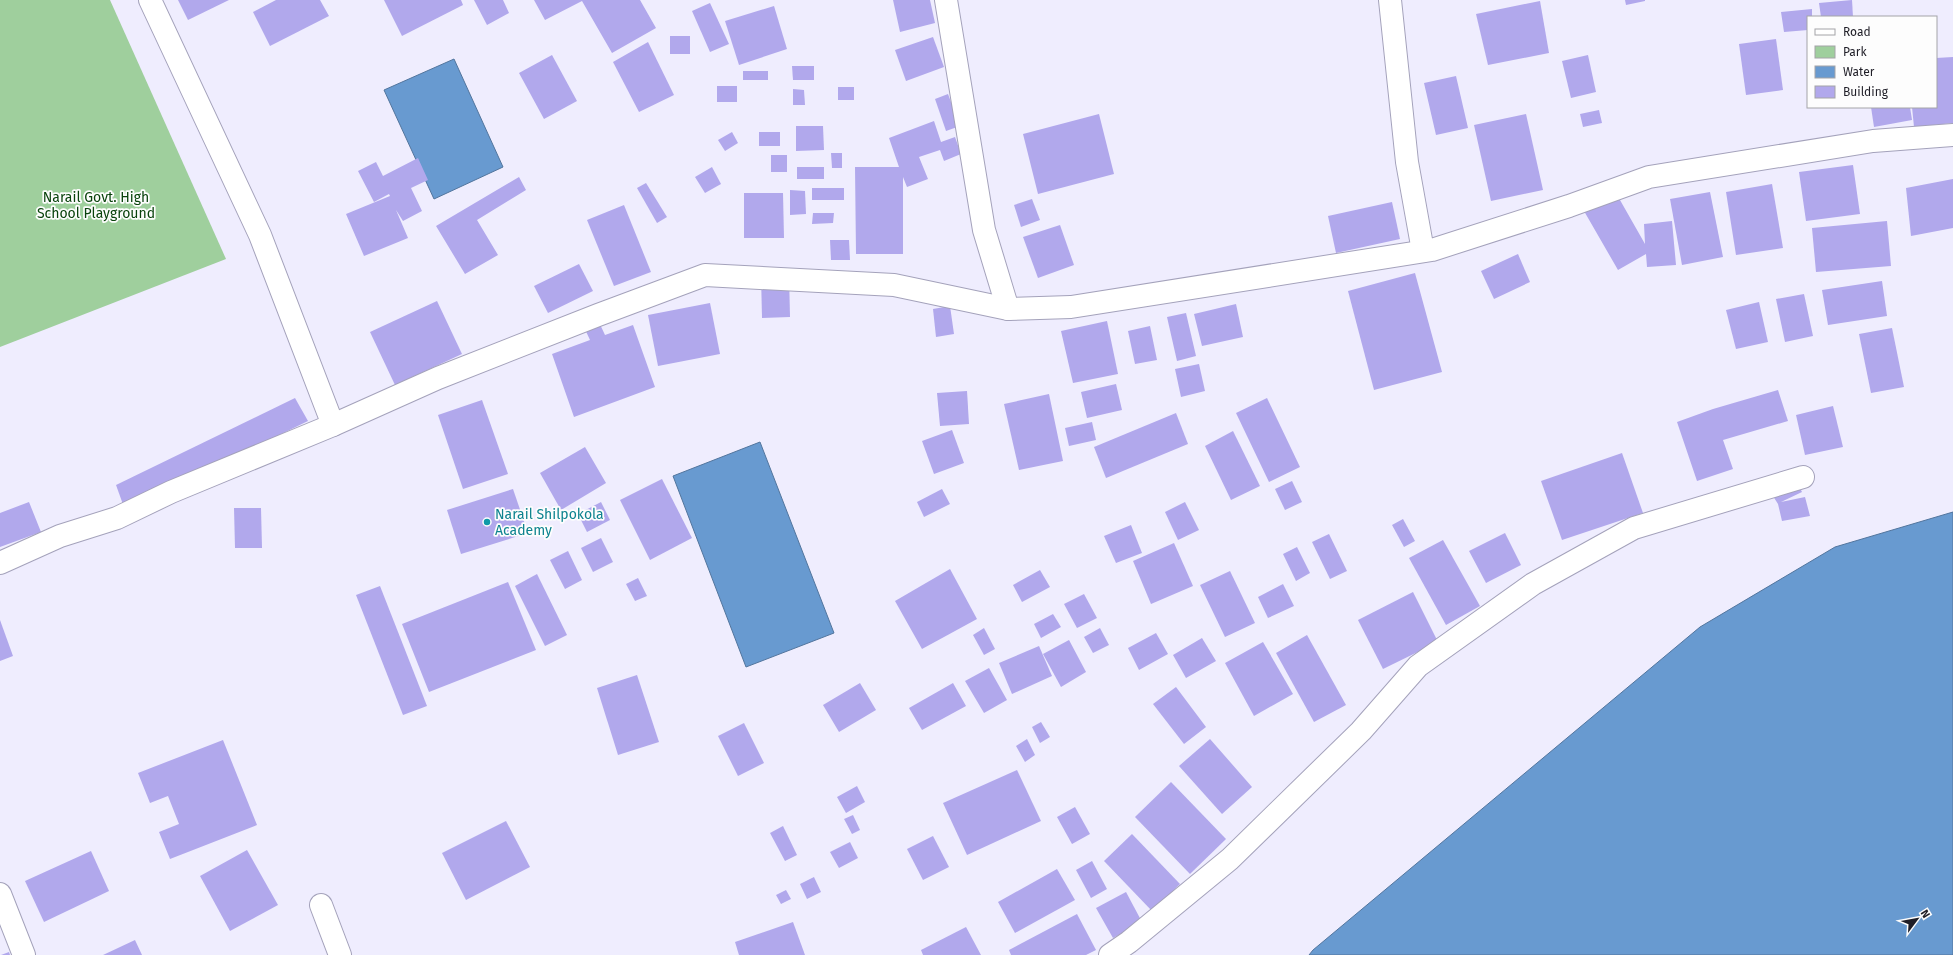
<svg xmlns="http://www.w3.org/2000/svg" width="1953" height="955" font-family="'Fira Sans',sans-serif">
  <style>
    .green { fill: #9fcf9d }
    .water { fill: #689ad0; stroke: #52759d }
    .building { fill: #b1a8ec }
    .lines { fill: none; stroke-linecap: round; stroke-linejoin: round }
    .minor-casing { stroke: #a4a2bb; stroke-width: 24 }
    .tertiary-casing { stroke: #a4a2bb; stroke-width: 24 }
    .minor { stroke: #fff; stroke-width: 22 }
    .tertiary { stroke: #fff; stroke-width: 22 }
    .culture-dot { fill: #0f9aa8; stroke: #fdfdfd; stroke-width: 1.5 }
    .labels { text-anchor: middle; stroke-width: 3.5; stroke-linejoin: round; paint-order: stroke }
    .park-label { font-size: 14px; fill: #09430c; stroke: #fdfdfd }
    .culture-label { font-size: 14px; fill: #0d838f; stroke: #fdfdfd; text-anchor: start }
  </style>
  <rect width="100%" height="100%" fill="#efedfe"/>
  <path class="green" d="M 0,0 L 110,0 L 226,259 L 0,347 Z"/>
  <g class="water">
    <path d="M 454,59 L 503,167 L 434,199 L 384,90 Z"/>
    <path d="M 760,442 L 834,633 L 746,667 L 673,476 Z"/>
    <path d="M 1953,512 L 1953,955 L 1309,955 L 1313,950 L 1700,627 L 1835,547 Z"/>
  </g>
  <g class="building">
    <path d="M 178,0 L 229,0 L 188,20 Z"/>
    <path d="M 276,0 L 320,0 L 329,16 L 270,46 L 253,12 Z"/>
    <path d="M 384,0 L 461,0 L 463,5 L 402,36 Z"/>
    <path d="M 474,0 L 503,0 L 509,13 L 487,25 Z"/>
    <path d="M 534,0 L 640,0 L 656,28 L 612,53 L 582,1 L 545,20 Z"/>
    <path d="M 893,0 L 930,0 L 935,23 L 900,32 Z"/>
    <path d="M 1625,0 L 1645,0 L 1645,1 L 1626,5 Z"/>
    <path d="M 1852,0 L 1853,17 L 1821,17 L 1819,3 Z"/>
    <path d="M 1540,1 L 1549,53 L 1488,65 L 1476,14 Z"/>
    <path d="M 710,3 L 729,44 L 710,52 L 692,11 Z"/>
    <path d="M 774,6 L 787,49 L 739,65 L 725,21 Z"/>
    <path d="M 1812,9 L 1812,17 L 1808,17 L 1808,30 L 1784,32 L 1781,12 Z"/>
    <rect x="670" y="36" width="20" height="18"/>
    <path d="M 933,37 L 944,67 L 906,81 L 895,50 Z"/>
    <path d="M 1776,39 L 1783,90 L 1746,95 L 1739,44 Z"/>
    <path d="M 648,42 L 674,95 L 639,112 L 613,62 Z"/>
    <path d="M 552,55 L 577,101 L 544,119 L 519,73 Z"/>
    <path d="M 1588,55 L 1596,92 L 1571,98 L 1562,61 Z"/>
    <path d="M 1953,57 L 1953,123 L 1914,127 L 1912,107 L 1936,107 L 1936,58 Z"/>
    <path d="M 792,66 L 814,66 L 814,80 L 793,80 Z"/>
    <rect x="743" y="71" width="25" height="9"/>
    <path d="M 1456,76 L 1468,128 L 1436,135 L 1424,83 Z"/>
    <rect x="717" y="86" width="20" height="16"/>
    <rect x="838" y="87" width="16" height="13"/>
    <path d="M 793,89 L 804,90 L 805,105 L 793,105 Z"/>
    <path d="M 948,94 L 960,126 L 946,131 L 935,99 Z"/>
    <path d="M 1871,107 L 1910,107 L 1912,120 L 1874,127 Z"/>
    <path d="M 1599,110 L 1602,123 L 1583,127 L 1580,114 Z"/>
    <path d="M 1099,114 L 1114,174 L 1038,194 L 1023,134 Z"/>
    <path d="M 1526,114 L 1543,190 L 1491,201 L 1474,125 Z"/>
    <path d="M 934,121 L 941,142 L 955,137 L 961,154 L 944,161 L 940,150 L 919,157 L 928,179 L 907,187 L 903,177 L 903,254 L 856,254 L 855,167 L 899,167 L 889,138 Z"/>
    <path d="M 796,126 L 823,126 L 824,150 L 796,151 Z"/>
    <path d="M 732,132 L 738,143 L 725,151 L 718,140 Z"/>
    <rect x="759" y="132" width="21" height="14"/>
    <path d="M 831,153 L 842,153 L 842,168 L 832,168 Z"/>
    <rect x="771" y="155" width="16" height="17"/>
    <path d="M 418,158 L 428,180 L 411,188 L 422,211 L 403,221 L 396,210 L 408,238 L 364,256 L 346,214 L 390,196 L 389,194 L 374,202 L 358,171 L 376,162 L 383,176 Z"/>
    <path d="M 1853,165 L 1860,214 L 1806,221 L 1799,172 Z"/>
    <path d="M 712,167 L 721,184 L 705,193 L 695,177 Z"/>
    <rect x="797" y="167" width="27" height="12"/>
    <path d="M 519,177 L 526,190 L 477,220 L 498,255 L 465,274 L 436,226 Z"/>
    <path d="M 1953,179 L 1953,228 L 1911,236 L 1906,188 Z"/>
    <path d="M 646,183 L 667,217 L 657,223 L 637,188 Z"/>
    <path d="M 1772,184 L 1783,248 L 1736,255 L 1726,192 Z"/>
    <rect x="812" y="188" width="32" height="12"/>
    <path d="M 790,190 L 805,191 L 806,214 L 790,215 Z"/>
    <path d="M 1710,192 L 1723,257 L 1682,265 L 1670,199 Z"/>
    <path d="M 744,193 L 783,193 L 784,238 L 744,238 Z"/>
    <path d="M 1616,193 L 1645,244 L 1644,224 L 1672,221 L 1676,265 L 1647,267 L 1646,254 L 1618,270 L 1584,211 Z"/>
    <path d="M 1032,199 L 1040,220 L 1021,227 L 1014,205 Z"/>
    <path d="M 1392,202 L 1400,239 L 1336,253 L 1328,216 Z"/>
    <path d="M 624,205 L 651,272 L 614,286 L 587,220 Z"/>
    <path d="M 813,213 L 834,213 L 833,223 L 812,224 Z"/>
    <path d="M 1887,221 L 1891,266 L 1816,272 L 1812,228 Z"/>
    <path d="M 1060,225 L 1074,265 L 1038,278 L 1023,237 Z"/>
    <path d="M 830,240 L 849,240 L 850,260 L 831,260 Z"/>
    <path d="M 1518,254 L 1530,282 L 1494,299 L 1481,271 Z"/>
    <path d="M 579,264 L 593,291 L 548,313 L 534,286 Z"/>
    <path d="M 1415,273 L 1442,372 L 1374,390 L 1348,291 Z"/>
    <path d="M 789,274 L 790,317 L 762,318 L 761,275 Z"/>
    <path d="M 1882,281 L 1887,316 L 1828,325 L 1822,290 Z"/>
    <path d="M 1804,294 L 1813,336 L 1785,342 L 1776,299 Z"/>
    <path d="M 437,301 L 462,354 L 395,385 L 370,332 Z"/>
    <path d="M 1759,302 L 1768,342 L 1736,349 L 1726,310 Z"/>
    <path d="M 710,303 L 720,354 L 658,366 L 648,315 Z"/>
    <path d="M 1236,304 L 1243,337 L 1202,346 L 1194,314 Z"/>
    <path d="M 950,306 L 954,334 L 936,337 L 933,309 Z"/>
    <path d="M 1186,313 L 1196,356 L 1177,361 L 1167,317 Z"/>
    <path d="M 597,318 L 605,335 L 633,325 L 655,387 L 574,417 L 552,354 L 590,340 L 583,325 Z"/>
    <path d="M 1107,321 L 1118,374 L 1073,383 L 1061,331 Z"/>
    <path d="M 1150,326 L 1157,360 L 1135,364 L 1128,331 Z"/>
    <path d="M 1892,328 L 1904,387 L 1871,393 L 1859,334 Z"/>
    <path d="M 1199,364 L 1205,391 L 1181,397 L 1175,369 Z"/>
    <path d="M 1116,384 L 1122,410 L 1087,418 L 1081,392 Z"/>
    <path d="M 1778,390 L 1788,421 L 1723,440 L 1733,469 L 1697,481 L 1677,422 L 1713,409 Z"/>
    <path d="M 967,391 L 969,424 L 940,426 L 937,393 Z"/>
    <path d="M 1049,394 L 1063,461 L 1019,470 L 1004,404 Z"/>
    <path d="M 295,398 L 308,421 L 125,510 L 116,485 Z"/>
    <path d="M 1267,398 L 1300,467 L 1269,482 L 1236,413 Z"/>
    <path d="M 482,400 L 508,474 L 463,489 L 438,415 Z"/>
    <path d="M 1833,406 L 1843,447 L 1805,455 L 1796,415 Z"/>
    <path d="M 1176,413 L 1188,444 L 1106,478 L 1094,447 Z"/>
    <path d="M 1092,422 L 1096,440 L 1069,446 L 1065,428 Z"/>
    <path d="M 952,430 L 964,463 L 934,474 L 922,441 Z"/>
    <path d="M 1233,431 L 1260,486 L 1231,500 L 1205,446 Z"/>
    <path d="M 585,447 L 606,483 L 561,510 L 540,473 Z"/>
    <path d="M 1622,453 L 1643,513 L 1562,540 L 1541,481 Z"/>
    <path d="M 662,479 L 692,538 L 650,560 L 620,500 Z"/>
    <path d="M 1796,480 L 1802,492 L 1781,502 L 1805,497 L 1810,516 L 1782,521 L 1778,504 L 1771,493 Z"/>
    <path d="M 1292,481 L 1302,502 L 1285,510 L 1275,489 Z"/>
    <path d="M 513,489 L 528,533 L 461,554 L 447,510 Z"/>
    <path d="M 942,489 L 950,504 L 924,517 L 917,502 Z"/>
    <path d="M 29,502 L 41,532 L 0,547 L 0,513 Z"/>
    <path d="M 601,502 L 610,520 L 587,532 L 578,514 Z"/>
    <path d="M 1185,502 L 1199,530 L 1178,540 L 1165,512 Z"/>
    <path d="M 234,508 L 261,508 L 262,548 L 235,548 Z"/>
    <path d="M 1403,519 L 1415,541 L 1404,547 L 1392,525 Z"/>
    <path d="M 1131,525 L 1142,553 L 1116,563 L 1104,536 Z"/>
    <path d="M 1505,533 L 1521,565 L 1486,583 L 1469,551 Z"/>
    <path d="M 1329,534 L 1347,571 L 1330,579 L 1312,542 Z"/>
    <path d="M 601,538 L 613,562 L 593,572 L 581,548 Z"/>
    <path d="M 1443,540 L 1480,606 L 1446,625 L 1409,558 Z"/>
    <path d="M 1174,543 L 1193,586 L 1151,604 L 1133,561 Z"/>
    <path d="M 1297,547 L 1310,573 L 1296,581 L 1283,554 Z"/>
    <path d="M 568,551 L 582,580 L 565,589 L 550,560 Z"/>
    <path d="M 950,569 L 977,619 L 922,649 L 895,601 Z"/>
    <path d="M 1040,570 L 1050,587 L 1022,602 L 1013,585 Z"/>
    <path d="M 1230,571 L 1255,623 L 1225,637 L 1200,585 Z"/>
    <path d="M 537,574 L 567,635 L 545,646 L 515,586 Z"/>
    <path d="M 638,578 L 647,596 L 635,601 L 626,584 Z"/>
    <path d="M 508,582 L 536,650 L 429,692 L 402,624 Z"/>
    <path d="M 1283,584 L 1294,606 L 1268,618 L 1258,597 Z"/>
    <path d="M 380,586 L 427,706 L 403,715 L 356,595 Z"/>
    <path d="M 1413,592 L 1438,642 L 1383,669 L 1358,620 Z"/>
    <path d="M 1084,594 L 1097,618 L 1077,628 L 1064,604 Z"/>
    <path d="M 1053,614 L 1061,627 L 1041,638 L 1034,624 Z"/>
    <path d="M 0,620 L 13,656 L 0,661 Z"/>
    <path d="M 984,628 L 995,649 L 984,655 L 973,635 Z"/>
    <path d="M 1100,628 L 1109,645 L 1093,653 L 1084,637 Z"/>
    <path d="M 1156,633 L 1168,654 L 1139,670 L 1128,648 Z"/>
    <path d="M 1307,635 L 1346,705 L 1314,722 L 1276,653 Z"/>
    <path d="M 1202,638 L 1216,661 L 1186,678 L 1173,655 Z"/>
    <path d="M 1069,640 L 1086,672 L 1061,687 L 1043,654 Z"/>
    <path d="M 1263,642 L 1293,694 L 1254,716 L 1225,663 Z"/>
    <path d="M 1039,646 L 1052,676 L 1012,694 L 999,663 Z"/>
    <path d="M 989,668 L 1007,700 L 984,713 L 965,681 Z"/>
    <path d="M 637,675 L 659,742 L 618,755 L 597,688 Z"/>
    <path d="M 860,683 L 876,710 L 839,732 L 823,705 Z"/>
    <path d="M 953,683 L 966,706 L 922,730 L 909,708 Z"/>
    <path d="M 1176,687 L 1206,727 L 1184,744 L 1153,704 Z"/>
    <path d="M 1041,722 L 1050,737 L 1040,743 L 1032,727 Z"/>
    <path d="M 744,723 L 764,763 L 738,776 L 718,736 Z"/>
    <path d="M 1027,739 L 1035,755 L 1025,762 L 1016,746 Z"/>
    <path d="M 1210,739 L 1252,787 L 1222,814 L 1179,766 Z"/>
    <path d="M 223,740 L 257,825 L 170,859 L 159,832 L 179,824 L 168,796 L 150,803 L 138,773 Z"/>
    <path d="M 1017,770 L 1041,821 L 967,855 L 943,803 Z"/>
    <path d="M 1171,782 L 1226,839 L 1190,874 L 1135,817 Z"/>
    <path d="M 857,786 L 865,802 L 846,813 L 837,797 Z"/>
    <path d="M 1075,807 L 1090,834 L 1072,844 L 1057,817 Z"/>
    <path d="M 853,815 L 860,830 L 852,834 L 844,819 Z"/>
    <path d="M 506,821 L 530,867 L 466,900 L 442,853 Z"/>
    <path d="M 783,826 L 797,855 L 785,861 L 770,833 Z"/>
    <path d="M 1132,834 L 1180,884 L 1152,911 L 1104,861 Z"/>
    <path d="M 933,836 L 949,867 L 923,880 L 907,849 Z"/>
    <path d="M 850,842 L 858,858 L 839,868 L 830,852 Z"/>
    <path d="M 247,850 L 278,905 L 230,931 L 200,876 Z"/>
    <path d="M 91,851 L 109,891 L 44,922 L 25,881 Z"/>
    <path d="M 1092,861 L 1107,889 L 1091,898 L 1076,870 Z"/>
    <path d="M 1057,869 L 1075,900 L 1015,933 L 998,902 Z"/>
    <path d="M 814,877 L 821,892 L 807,899 L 800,884 Z"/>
    <path d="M 786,890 L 791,899 L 781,904 L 776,895 Z"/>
    <path d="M 1126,892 L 1142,922 L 1113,938 L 1096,908 Z"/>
    <path d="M 1077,914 L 1096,950 L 1086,955 L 1011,955 L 1009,950 Z"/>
    <path d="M 793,922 L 805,955 L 739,955 L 735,942 Z"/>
    <path d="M 966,927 L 981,955 L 923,955 L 921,950 Z"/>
    <path d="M 135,940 L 142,955 L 103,955 Z"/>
    <path d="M 9,952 L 10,955 L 1,955 Z"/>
  </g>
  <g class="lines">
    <g class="minor-casing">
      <g id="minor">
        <path d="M 150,0 L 260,235 L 333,425"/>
        <path d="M 946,0 L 984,230 L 1008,309"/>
        <path d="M 1390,0 L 1407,162 L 1423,251"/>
        <path d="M 0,894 L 24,955"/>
        <path d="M 321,905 L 340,955"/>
        <path d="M 1110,955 L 1129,942 L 1230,859 L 1361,731 L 1418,666 L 1533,584 L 1634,528 L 1803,477"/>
      </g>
    </g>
    <g class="tertiary-casing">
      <path id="tertiary" d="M 0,563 L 60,536 L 117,518 L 171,492 L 333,425 L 438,378 L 598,315 L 705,275 L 894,285 L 1008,309 L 1071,307 L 1432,250 L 1569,206 L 1649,177 L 1873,141 L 1953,135"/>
    </g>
    <use href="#minor" class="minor"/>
    <use href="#tertiary" class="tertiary"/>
  </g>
  <circle class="culture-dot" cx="487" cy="522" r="4"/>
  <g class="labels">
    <g class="park-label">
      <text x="96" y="202">Narail Govt. High<tspan x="96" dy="16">School Playground</tspan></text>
    </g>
    <g class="culture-label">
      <text x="495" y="519">Narail Shilpokola<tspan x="495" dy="16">Academy</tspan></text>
    </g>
  </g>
  <rect x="1807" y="16" width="130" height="92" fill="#fdfdfd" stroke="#a4a4a7"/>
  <rect x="1815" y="29" width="20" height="6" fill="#ffffff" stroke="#a4a4a7"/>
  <text x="1843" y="36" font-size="12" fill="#1f1e27">Road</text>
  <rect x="1815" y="46" width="20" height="12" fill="#9fcf9d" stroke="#a4a4a7"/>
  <text x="1843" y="56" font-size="12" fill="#1f1e27">Park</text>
  <rect x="1815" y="66" width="20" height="12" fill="#689ad0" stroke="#a4a4a7"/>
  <text x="1843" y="76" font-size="12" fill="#1f1e27">Water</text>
  <rect x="1815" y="86" width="20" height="12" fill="#b1a8ec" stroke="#a4a4a7"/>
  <text x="1843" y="96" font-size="12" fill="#1f1e27">Building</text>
  <g transform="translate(1917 919) rotate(58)" stroke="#fdfdfd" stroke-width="3" paint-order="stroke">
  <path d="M0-3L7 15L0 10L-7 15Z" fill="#1f1e27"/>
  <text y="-6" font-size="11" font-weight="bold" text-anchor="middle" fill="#1f1e27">N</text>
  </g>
</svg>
